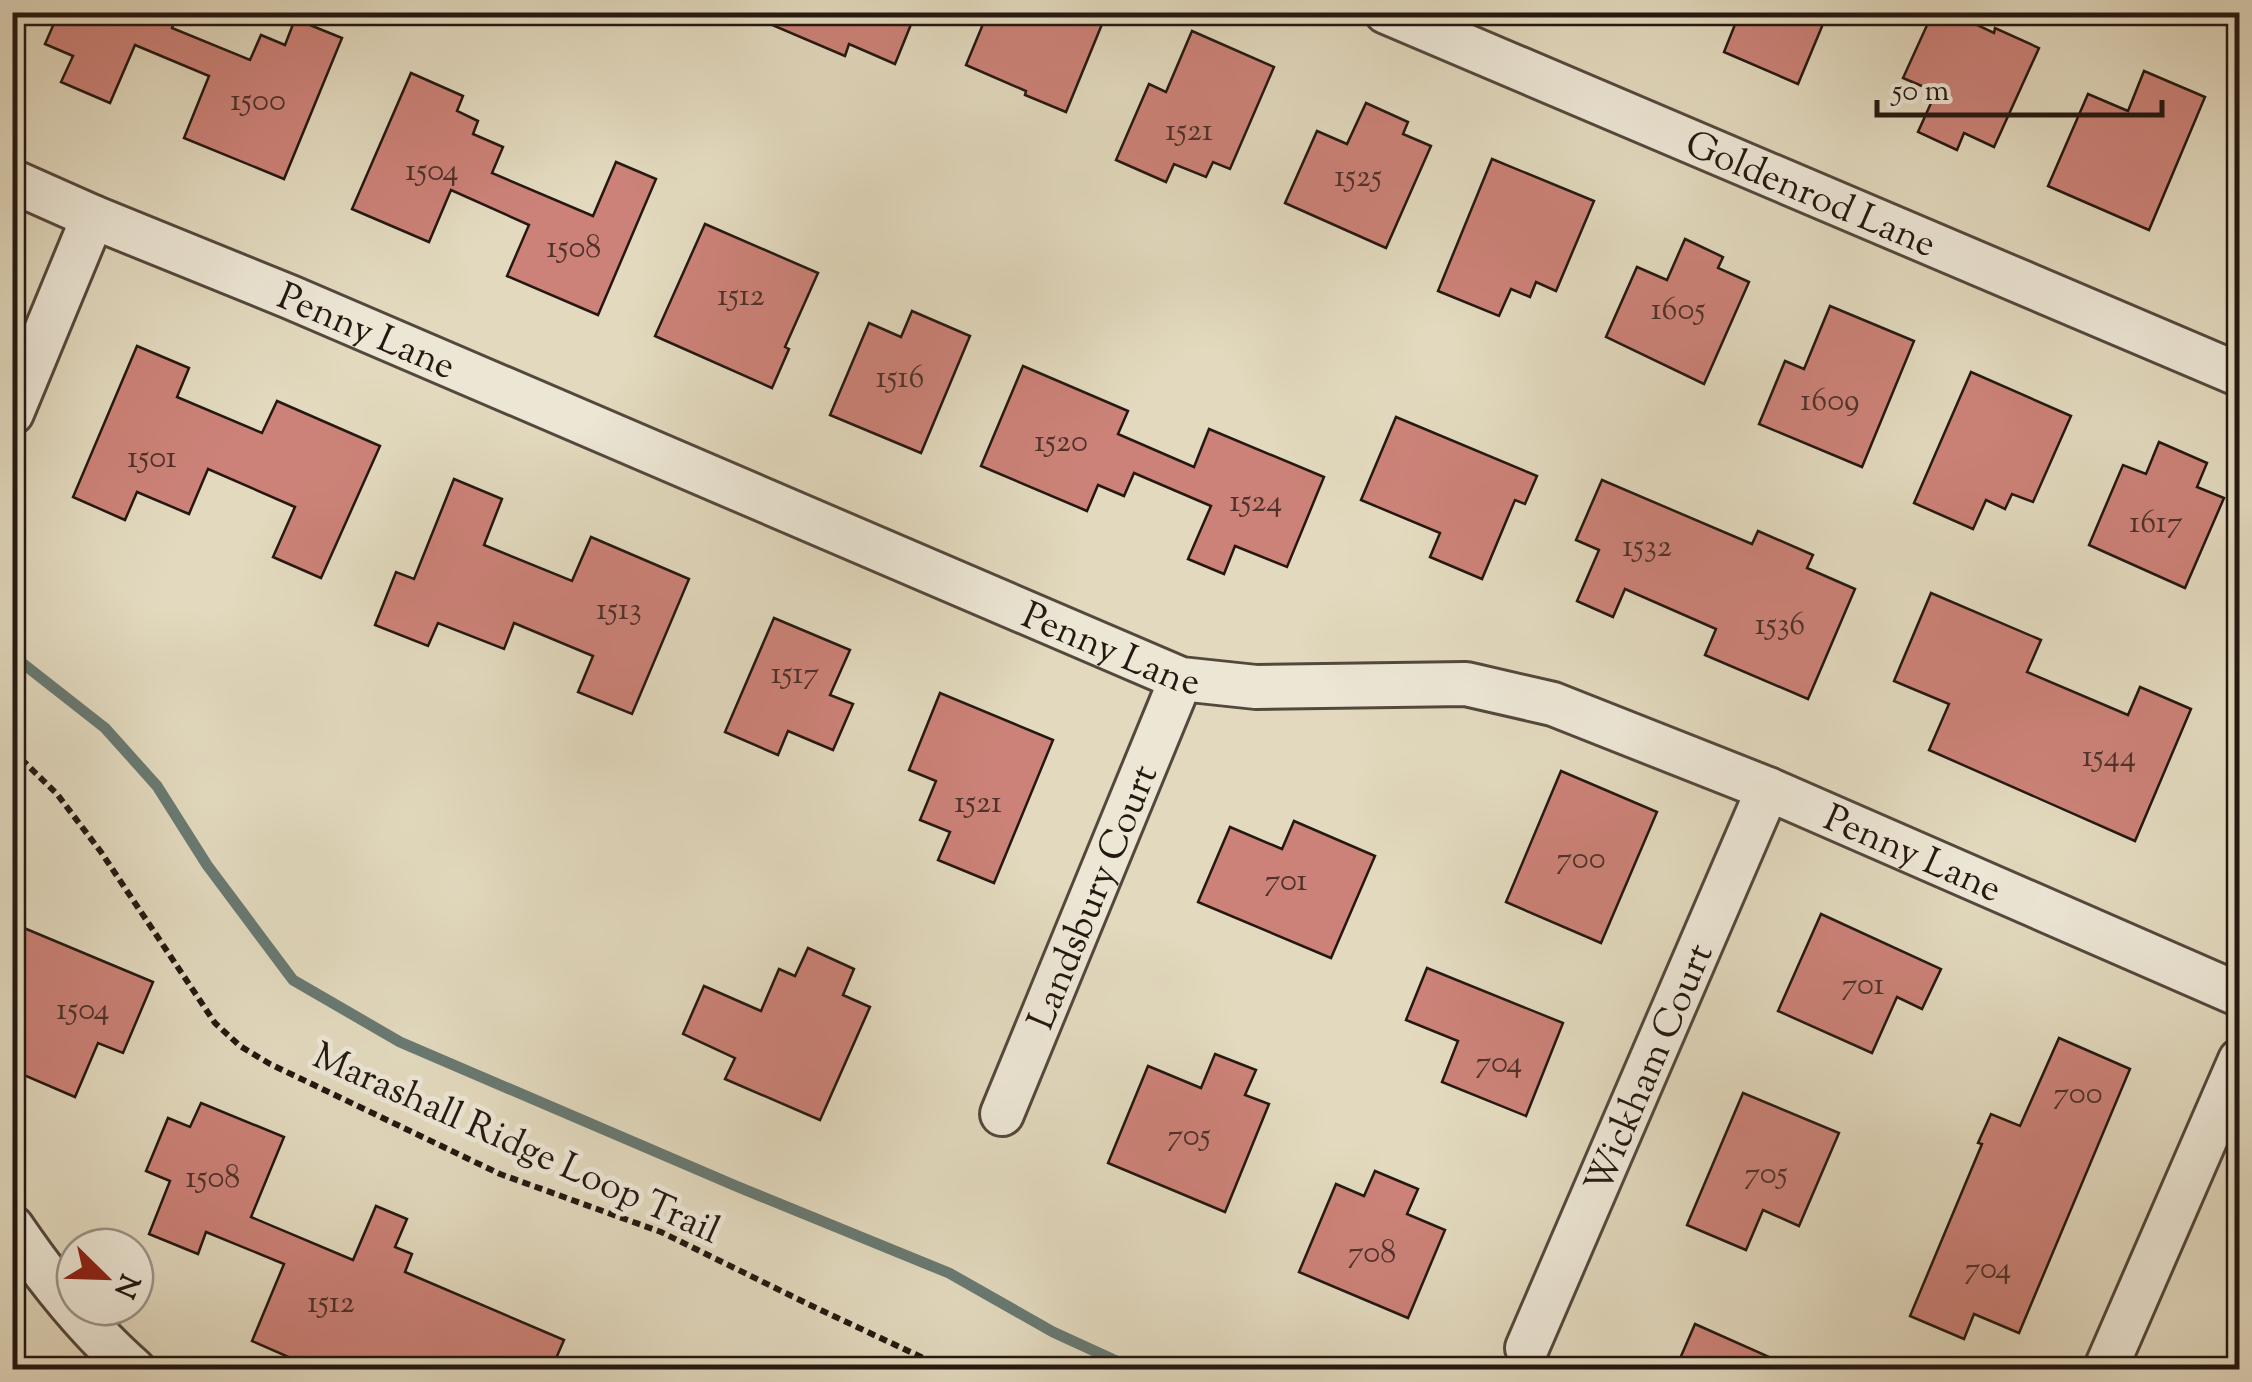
<svg xmlns="http://www.w3.org/2000/svg" width="2252" height="1382" font-family="'Sorts Mill Goudy',serif">
  <style>
    .lines { fill: none; stroke-linecap: round; stroke-linejoin: round }
    .stream { stroke: #687972; stroke-width: 11 }
    .building { fill: #cc8278; stroke: #241811; stroke-width: 2.5 }
    .street-casing { stroke: #54483c; stroke-width: 48 }
    .path { stroke: #241811; stroke-width: 6; stroke-dasharray: 8 5; stroke-linecap: butt }
    .street { stroke: #ece6d5; stroke-width: 42 }
    .labels { text-anchor: middle; stroke-width: 10; stroke-linejoin: round; paint-order: stroke }
    .number-label { font-size: 32px; fill: #4e322b }
    .street-label { font-size: 38px; fill: #241811; stroke: #ece6d5 }
  </style>
  <rect width="100%" height="100%" fill="#e2d9be"/>
  <filter id="stains"><feTurbulence type="fractalNoise" baseFrequency=".002" numOctaves="4"/><feColorMatrix values="0 0 0 0 .2 0 0 0 0 .09 0 0 0 0 .02 0 0 0 .5 -.17"/></filter>
  <radialGradient id="worn" r=".72"><stop offset=".6" stop-color="#630" stop-opacity="0"/><stop offset="1" stop-color="#630" stop-opacity=".3"/></radialGradient>
  <g class="lines">
    <path class="stream" d="M 12,655 L 105,728 L 157,786 L 207,865 L 293,980 L 400,1042 L 736,1186 L 949,1273 L 1053,1332 L 1136,1370"/>
  </g>
  <g class="building">
    <path d="M 59,12 L 178,12 L 172,28 L 250,60 L 261,35 L 285,45 L 295,19 L 342,38 L 284,179 L 184,138 L 209,76 L 135,45 L 110,103 L 61,82 L 73,56 L 45,44 Z"/>
    <path d="M 742,12 L 916,12 L 895,64 L 849,44 L 845,56 Z"/>
    <path d="M 988,12 L 1107,12 L 1066,112 L 1025,95 L 1026,91 L 966,65 Z"/>
    <path d="M 1740,12 L 1828,12 L 1798,84 L 1724,52 Z"/>
    <path d="M 1933,12 L 1950,12 L 1994,33 L 1995,28 L 2039,48 L 1994,147 L 1964,133 L 1957,150 L 1918,132 L 1936,92 L 1903,78 Z"/>
    <path d="M 1192,31 L 1274,67 L 1230,169 L 1213,162 L 1206,177 L 1174,164 L 1166,182 L 1116,160 L 1149,84 L 1166,92 Z"/>
    <path d="M 2144,71 L 2205,97 L 2149,230 L 2048,186 L 2088,94 L 2128,111 Z"/>
    <path d="M 411,73 L 463,96 L 457,111 L 478,121 L 473,134 L 503,147 L 492,173 L 593,216 L 616,162 L 656,179 L 598,315 L 507,276 L 529,225 L 451,190 L 429,242 L 352,209 Z"/>
    <path d="M 1366,103 L 1408,122 L 1403,134 L 1431,146 L 1386,248 L 1285,203 L 1317,131 L 1347,144 Z"/>
    <path d="M 1492,159 L 1594,201 L 1556,291 L 1536,282 L 1530,297 L 1511,289 L 1499,316 L 1438,291 Z"/>
    <path d="M 705,224 L 818,273 L 785,347 L 789,349 L 772,388 L 655,336 Z"/>
    <path d="M 1685,239 L 1723,257 L 1718,268 L 1749,282 L 1704,384 L 1606,337 L 1637,267 L 1667,280 Z"/>
    <path d="M 1830,306 L 1914,341 L 1862,467 L 1759,424 L 1785,361 L 1804,369 Z"/>
    <path d="M 912,311 L 970,336 L 921,453 L 830,415 L 869,323 L 901,337 Z"/>
    <path d="M 137,346 L 189,368 L 177,397 L 262,433 L 277,401 L 380,446 L 321,578 L 273,557 L 295,507 L 208,469 L 189,514 L 137,492 L 125,520 L 73,497 Z"/>
    <path d="M 1023,366 L 1128,411 L 1118,434 L 1194,467 L 1209,429 L 1324,477 L 1287,567 L 1235,546 L 1224,574 L 1188,559 L 1211,506 L 1134,473 L 1124,496 L 1098,485 L 1087,511 L 981,466 Z"/>
    <path d="M 1971,372 L 2071,416 L 2033,502 L 2012,494 L 2005,509 L 1986,500 L 1973,529 L 1914,503 Z"/>
    <path d="M 1396,417 L 1537,476 L 1525,504 L 1515,500 L 1482,579 L 1430,557 L 1440,533 L 1361,500 Z"/>
    <path d="M 2159,442 L 2207,463 L 2197,487 L 2224,498 L 2185,588 L 2089,545 L 2123,465 L 2146,474 Z"/>
    <path d="M 454,479 L 502,499 L 484,545 L 572,581 L 591,537 L 689,579 L 632,714 L 578,692 L 593,656 L 514,623 L 504,649 L 438,623 L 428,646 L 375,625 L 396,572 L 414,579 Z"/>
    <path d="M 1602,480 L 1752,544 L 1758,531 L 1813,555 L 1807,568 L 1855,589 L 1808,699 L 1705,655 L 1716,629 L 1625,589 L 1613,617 L 1577,601 L 1599,550 L 1576,540 Z"/>
    <path d="M 1931,593 L 2041,640 L 2027,672 L 2128,715 L 2140,687 L 2191,709 L 2135,841 L 1929,750 L 1949,704 L 1894,681 Z"/>
    <path d="M 774,618 L 850,650 L 830,695 L 853,704 L 833,750 L 788,731 L 778,755 L 725,732 Z"/>
    <path d="M 940,693 L 1053,740 L 994,883 L 938,860 L 950,832 L 920,820 L 936,781 L 909,770 Z"/>
    <path d="M 1561,771 L 1657,812 L 1601,943 L 1506,902 Z"/>
    <path d="M 1294,821 L 1375,856 L 1331,958 L 1198,902 L 1230,827 L 1282,849 Z"/>
    <path d="M 1821,914 L 1941,969 L 1922,1009 L 1897,997 L 1872,1053 L 1778,1011 Z"/>
    <path d="M 12,923 L 153,982 L 123,1053 L 98,1043 L 75,1097 L 12,1070 Z"/>
    <path d="M 808,948 L 854,969 L 843,995 L 870,1007 L 820,1120 L 725,1079 L 735,1058 L 683,1034 L 704,986 L 761,1011 L 779,969 L 795,976 Z"/>
    <path d="M 1427,968 L 1563,1023 L 1526,1116 L 1442,1082 L 1458,1041 L 1406,1020 Z"/>
    <path d="M 2059,1038 L 2130,1069 L 2019,1333 L 1974,1314 L 1964,1339 L 1910,1316 L 1982,1144 L 1978,1143 L 1991,1114 L 2020,1126 Z"/>
    <path d="M 1215,1054 L 1256,1070 L 1245,1095 L 1269,1104 L 1225,1212 L 1108,1163 L 1148,1066 L 1201,1088 Z"/>
    <path d="M 1743,1093 L 1839,1133 L 1799,1226 L 1763,1210 L 1746,1250 L 1687,1225 Z"/>
    <path d="M 201,1103 L 284,1137 L 251,1217 L 353,1260 L 376,1206 L 407,1219 L 395,1247 L 412,1254 L 405,1272 L 564,1340 L 551,1370 L 318,1370 L 252,1341 L 284,1264 L 206,1232 L 198,1254 L 149,1234 L 170,1181 L 146,1171 L 168,1118 L 190,1127 Z"/>
    <path d="M 1375,1171 L 1418,1189 L 1407,1214 L 1445,1230 L 1408,1318 L 1299,1272 L 1336,1184 L 1364,1196 Z"/>
    <path d="M 1695,1324 L 1798,1370 L 1675,1370 Z"/>
  </g>
  <g class="lines">
    <g class="street-casing">
      <g id="street">
        <path id="s1" d="M 1386,12 L 2240,375"/>
        <path id="s2" d="M 12,181 L 93,217 L 290,297 L 1181,679 L 1256,687 L 1466,684 L 1553,704 L 1768,789 L 2240,995"/>
        <path d="M 12,413 L 93,217"/>
        <path id="s3" d="M 1002,1114 L 1181,679"/>
        <path d="M 12,1227 C 46,1277 88,1330 134,1370"/>
        <path id="s4" d="M 1527,1348 L 1768,789"/>
        <path d="M 2105,1370 L 2240,1060"/>
      </g>
    </g>
    <path class="path" d="M 12,750 L 57,794 L 101,852 L 215,1023 L 240,1046 L 270,1064 L 500,1174 L 661,1232 L 810,1305 L 949,1370"/>
    <use href="#street" class="street"/>
  </g>
  <g class="labels">
    <g class="number-label">
      <text x="258" y="110">1500</text>
      <text x="1189" y="140">1521</text>
      <text x="432" y="180">1504</text>
      <text x="1358" y="186">1525</text>
      <text x="574" y="257">1508</text>
      <text x="741" y="305">1512</text>
      <text x="1678" y="319">1605</text>
      <text x="900" y="387">1516</text>
      <text x="1830" y="410">1609</text>
      <text x="1061" y="451">1520</text>
      <text x="152" y="467">1501</text>
      <text x="1256" y="511">1524</text>
      <text x="2156" y="532">1617</text>
      <text x="1647" y="556">1532</text>
      <text x="619" y="619">1513</text>
      <text x="1780" y="634">1536</text>
      <text x="795" y="683">1517</text>
      <text x="2109" y="766">1544</text>
      <text x="978" y="812">1521</text>
      <text x="1581" y="868">700</text>
      <text x="1286" y="890">701</text>
      <text x="1863" y="994">701</text>
      <text x="83" y="1019">1504</text>
      <text x="1499" y="1072">704</text>
      <text x="2078" y="1103">700</text>
      <text x="1189" y="1145">705</text>
      <text x="1766" y="1183">705</text>
      <text x="213" y="1187">1508</text>
      <text x="1372" y="1262">708</text>
      <text x="1988" y="1278">704</text>
      <text x="331" y="1312">1512</text>
    </g>
    <g class="street-label">
      <text dy="13" stroke="none"><textPath href="#s1" startOffset="462">Goldenrod Lane</textPath></text>
      <text dy="13" stroke="none"><textPath href="#s2" startOffset="385">Penny Lane</textPath></text>
      <text dy="13" stroke="none"><textPath href="#s2" startOffset="1195">Penny Lane</textPath></text>
      <text dy="13" stroke="none"><textPath href="#s2" startOffset="2035">Penny Lane</textPath></text>
      <text dy="13" stroke="none"><textPath href="#s3" startOffset="235">Landsbury Court</textPath></text>
      <text dy="13" stroke="none"><textPath href="#s4" startOffset="305">Wickham Court</textPath></text>
      <text transform="translate(517 1142) rotate(24)" y="13">Marashall Ridge Loop Trail</text>
    </g>
  </g>
  <rect width="2252" height="1382" fill="none" stroke="#e2d9be" stroke-width="50"/>
  <rect x="15" y="15" width="2222" height="1352" fill="none" stroke="#241811" stroke-width="5"/>
  <rect x="25" y="25" width="2202" height="1332" fill="none" stroke="#241811" stroke-width="2.5"/>
  <g transform="translate(105 1277) rotate(113)"><circle r="48" fill="#ece6d5" stroke="#9c9487" stroke-width="2.5"/>
  <path d="M0-8L18 38L0 25L-18 38Z" fill="#8f2418"/>
  <text y="-15" font-size="28" font-weight="bold" text-anchor="middle" fill="#241811">N</text>
  </g>
  <path d="M1877 100v15h285v-15" fill="none" stroke="#241811" stroke-width="5"/>
  <text x="1892" y="100" font-size="30" fill="#241811" stroke="#ece6d5" stroke-width="8" paint-order="stroke">50 m</text>
  <rect width="100%" height="100%" filter="url(#stains)"/>
  <rect width="100%" height="100%" fill="url(#worn)"/>
</svg>
